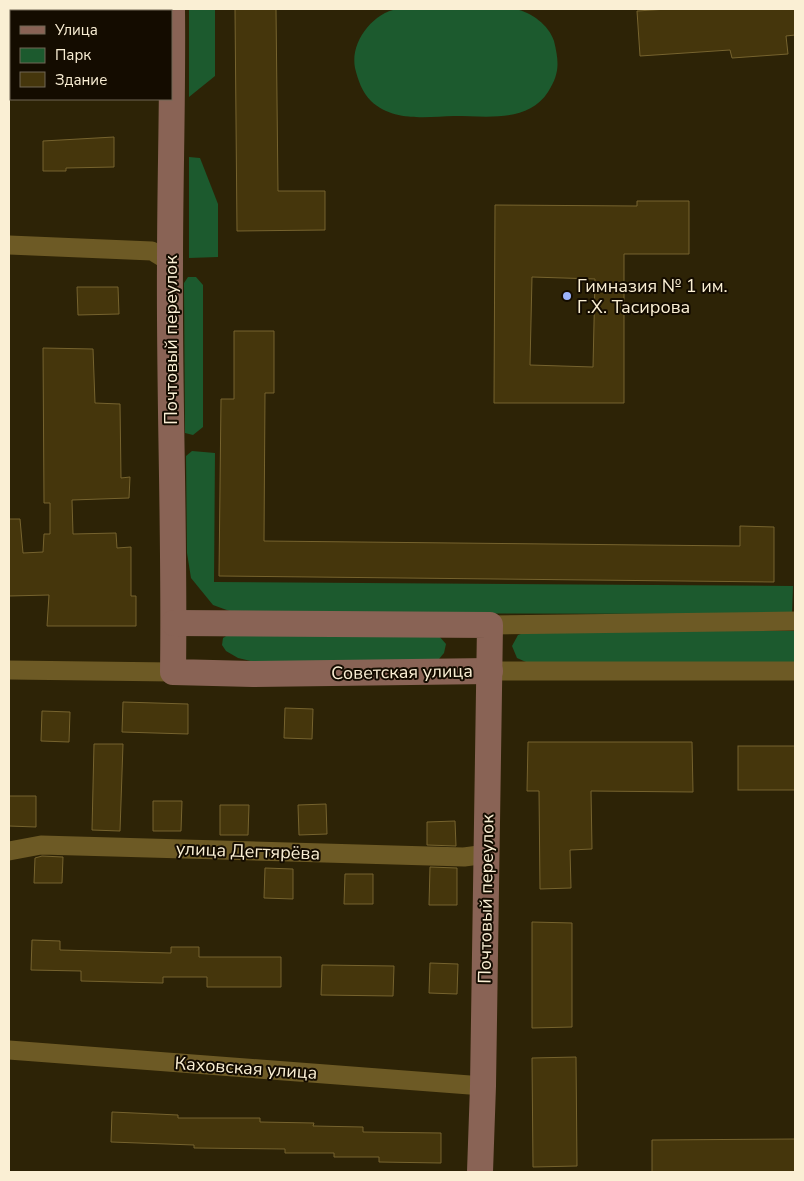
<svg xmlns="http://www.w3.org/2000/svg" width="804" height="1181" font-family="'Nunito Sans',sans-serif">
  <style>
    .green { fill: #1c5a2e }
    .building { fill: #45360c; stroke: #76632e; fill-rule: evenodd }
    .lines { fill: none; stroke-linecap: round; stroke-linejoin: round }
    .minor { stroke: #6d5a25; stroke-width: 19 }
    .secondary { stroke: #896355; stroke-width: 26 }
    .poi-dot { fill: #9cb4fd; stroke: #140c00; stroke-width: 2 }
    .labels { text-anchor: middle; stroke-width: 4; stroke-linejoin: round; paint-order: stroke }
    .poi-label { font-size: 18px; fill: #faefd4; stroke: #140c00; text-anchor: start }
    .street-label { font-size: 18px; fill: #faefd4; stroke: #140c00 }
  </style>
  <rect width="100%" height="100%" fill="#2d2306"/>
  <g class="green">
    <path d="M 189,9 L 215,9 L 215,76 L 189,97 Z"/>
    <path d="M 397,9 L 515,9 C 531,12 549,25 554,41 C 559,62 560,73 548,92 C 528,123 487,116 454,116 C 427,117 393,122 371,101 C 362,92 358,80 355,68 C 350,42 373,13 397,9 Z"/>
    <path d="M 189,157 L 200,158 L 218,204 L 218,257 L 189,258 Z"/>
    <path d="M 188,277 L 196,277 L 203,285 L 203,427 L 193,435 L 185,433 L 184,283 Z"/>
    <path d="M 192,451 L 215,453 L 214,582 L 793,586 L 792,614 L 235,613 L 213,605 L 191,578 L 187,553 L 186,456 Z"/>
    <path d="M 529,631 L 795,631 L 795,662 L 526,662 L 517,658 L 512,646 L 518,635 Z"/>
    <path d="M 228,635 L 439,636 L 446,644 L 444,653 L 439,659 L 272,666 L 238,658 L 226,651 L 222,645 L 223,638 Z"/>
  </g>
  <g class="building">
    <path d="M 235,9 L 276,9 L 278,191 L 325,191 L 325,230 L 237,231 Z"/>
    <path d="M 668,9 L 795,9 L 795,35 L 786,36 L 788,54 L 732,58 L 730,50 L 640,56 L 637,11 Z"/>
    <path d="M 114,137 L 114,167 L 66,168 L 66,171 L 43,171 L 43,141 Z"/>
    <path d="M 637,201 L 689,201 L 689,254 L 624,254 L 624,403 L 494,403 L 495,205 L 637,206 ZM 532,277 L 595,279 L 593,367 L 530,365 Z"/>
    <path d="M 77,287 L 118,287 L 119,314 L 78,315 Z"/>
    <path d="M 234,331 L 274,331 L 274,393 L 265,393 L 264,541 L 740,546 L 740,526 L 774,527 L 774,582 L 219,576 L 221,399 L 234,399 Z"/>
    <path d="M 43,348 L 93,349 L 95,403 L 120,404 L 121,478 L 130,477 L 129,498 L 72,500 L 73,534 L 116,533 L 117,548 L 131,547 L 131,596 L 136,596 L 136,626 L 47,626 L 49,595 L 9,596 L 9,519 L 20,519 L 23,553 L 43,552 L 44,534 L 50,534 L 50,503 L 44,503 Z"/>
    <path d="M 123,702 L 188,704 L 188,734 L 122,732 Z"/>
    <path d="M 285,708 L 313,709 L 312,739 L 284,738 Z"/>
    <path d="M 42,711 L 70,712 L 69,742 L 41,741 Z"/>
    <path d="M 528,742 L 692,742 L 693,792 L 591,791 L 592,849 L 570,850 L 571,888 L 540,889 L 539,791 L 527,791 Z"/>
    <path d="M 94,744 L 123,744 L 120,831 L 92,830 Z"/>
    <rect x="738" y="746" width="57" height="44"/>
    <path d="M 9,796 L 36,796 L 36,827 L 9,826 Z"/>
    <path d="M 153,801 L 182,801 L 181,831 L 153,831 Z"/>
    <path d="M 326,804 L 327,834 L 299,835 L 298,805 Z"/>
    <path d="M 220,805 L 249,805 L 248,835 L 220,835 Z"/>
    <path d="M 455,821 L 456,846 L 427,845 L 427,822 Z"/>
    <path d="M 42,856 L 63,857 L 62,883 L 34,883 L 35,858 Z"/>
    <path d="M 430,867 L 457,868 L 457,905 L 429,905 Z"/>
    <path d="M 265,868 L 293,869 L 293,899 L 264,898 Z"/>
    <path d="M 345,874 L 373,874 L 373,904 L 344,904 Z"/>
    <path d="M 532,922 L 572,923 L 572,1027 L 532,1028 Z"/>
    <path d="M 32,940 L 60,941 L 60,950 L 171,953 L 171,947 L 199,947 L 199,957 L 281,957 L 281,987 L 207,987 L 207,977 L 163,977 L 163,983 L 81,981 L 81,971 L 31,970 Z"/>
    <path d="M 430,963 L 458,964 L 457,994 L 429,993 Z"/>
    <path d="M 322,965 L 394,966 L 393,996 L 321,995 Z"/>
    <path d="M 576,1057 L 577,1166 L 533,1167 L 532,1058 Z"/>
    <path d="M 112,1112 L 178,1115 L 178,1118 L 260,1118 L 260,1122 L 314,1123 L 313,1126 L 363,1127 L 363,1132 L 441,1133 L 441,1163 L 379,1162 L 379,1157 L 334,1157 L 334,1153 L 285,1153 L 285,1149 L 194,1148 L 194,1145 L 111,1142 Z"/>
    <path d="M 795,1139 L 795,1172 L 652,1172 L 652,1140 Z"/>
  </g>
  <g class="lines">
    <g class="minor">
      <path d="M 9,245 L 152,251 L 170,262"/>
      <path d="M 490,625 L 795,621"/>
      <path d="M 9,670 L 173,672"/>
      <path d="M 490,671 L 795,671"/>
      <path d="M 9,851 L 41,845 L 464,857 L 487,854"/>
      <path d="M 9,1050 L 483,1086"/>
    </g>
    <g class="secondary">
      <path d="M 172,9 C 173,93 170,178 170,263 C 169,399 175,535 173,672 L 253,674 L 490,671"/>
      <path d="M 174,623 L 490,625 L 483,1086 L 480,1172"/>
    </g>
  </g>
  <circle class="poi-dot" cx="567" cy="296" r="5"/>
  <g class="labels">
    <g class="poi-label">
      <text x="577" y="292">Гимназия № 1 им.<tspan x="577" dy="21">Г.Х. Тасирова</tspan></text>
    </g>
    <g class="street-label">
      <text transform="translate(171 340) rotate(-90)" y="6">Почтовый переулок</text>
      <text transform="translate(402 672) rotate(-1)" y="6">Советская улица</text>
      <text transform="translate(248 851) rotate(2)" y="6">улица Дегтярёва</text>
      <text transform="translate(486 899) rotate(-89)" y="6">Почтовый переулок</text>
      <text transform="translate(246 1068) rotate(4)" y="6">Каховская улица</text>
    </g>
  </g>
  <rect width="804" height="1181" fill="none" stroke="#faefd4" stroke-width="20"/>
  <rect x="10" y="10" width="162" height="90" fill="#140c00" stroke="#706755"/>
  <rect x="20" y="26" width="25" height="8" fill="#896355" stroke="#706755"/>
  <text x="55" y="35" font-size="15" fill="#faefd4">Улица</text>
  <rect x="20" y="48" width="25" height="15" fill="#1c5a2e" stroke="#706755"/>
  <text x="55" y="60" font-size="15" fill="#faefd4">Парк</text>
  <rect x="20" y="72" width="25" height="15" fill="#45360c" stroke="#706755"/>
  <text x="55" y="85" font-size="15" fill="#faefd4">Здание</text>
</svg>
